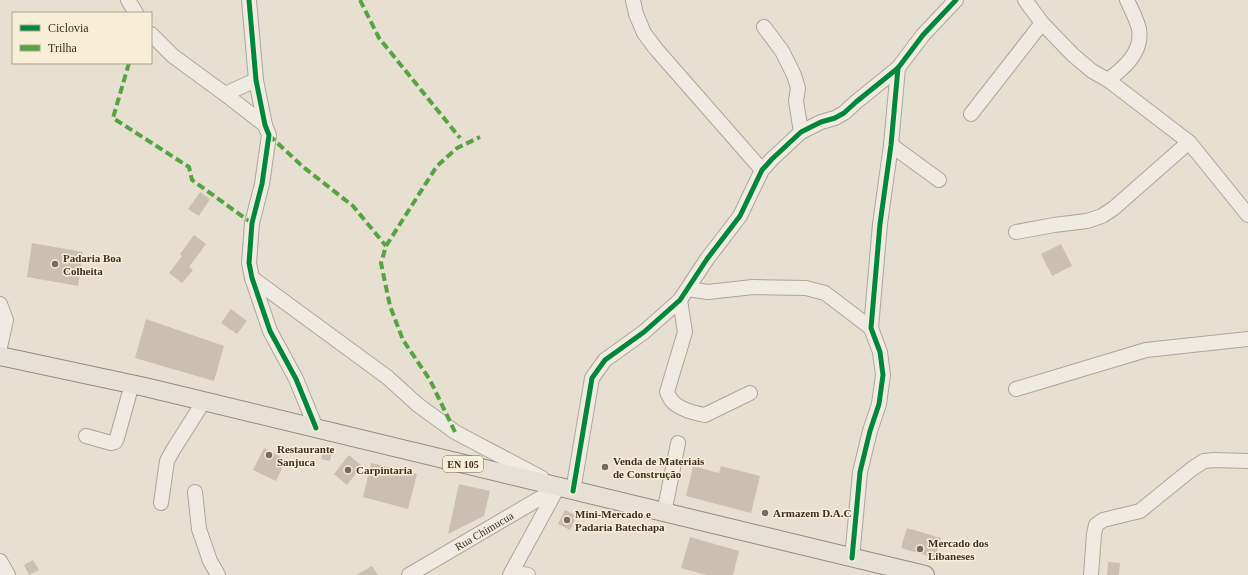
<svg xmlns="http://www.w3.org/2000/svg" width="1248" height="575" font-family="Georgia,serif">
  <style>
    .building { fill: #cbbfb2 }
    .lines { fill: none; stroke-linecap: round; stroke-linejoin: round }
    .minor-casing { stroke: #ada599; stroke-width: 16 }
    .major-casing { stroke: #928b80; stroke-width: 20 }
    .minor { stroke: #efebe3; stroke-width: 14 }
    .major { stroke: #e6e1d4; stroke-width: 18 }
    .quiet { stroke: #54a441; stroke-width: 4; stroke-dasharray: 8 4; stroke-linecap: butt }
    .cycleway-casing { stroke: #f7eed8; stroke-width: 8 }
    .cycleway { stroke: #00873e; stroke-width: 5 }
    .poi-dot { fill: #786c5e; stroke: #f7eed8; stroke-width: 1.5 }
    .labels { text-anchor: middle; stroke-width: 3; stroke-linejoin: round; paint-order: stroke }
    .shield { fill: #f7eed8; stroke: #756857; stroke-width: 1 }
    .shield-label { font-size: 10px; font-weight: bold; fill: #3d2e20 }
    .poi-label { font-size: 11px; font-weight: bold; fill: #3d2e20; stroke: #f7eed8; text-anchor: start }
    .street-label { font-size: 11px; fill: #3d2e20; stroke: #f7eed8 }
  </style>
  <rect width="100%" height="100%" fill="#e7e0d1"/>
  <g class="building">
    <path d="M 200,192 L 210,199 L 199,216 L 188,209 Z"/>
    <path d="M 194,235 L 206,244 L 189,267 L 193,270 L 182,283 L 169,273 L 182,256 L 180,254 Z"/>
    <path d="M 32,243 L 83,252 L 78,286 L 27,277 Z"/>
    <path d="M 1061,244 L 1072,266 L 1052,276 L 1041,254 Z"/>
    <path d="M 231,309 L 247,321 L 237,334 L 221,323 Z"/>
    <path d="M 146,319 L 224,346 L 214,381 L 135,358 Z"/>
    <path d="M 264,448 L 286,460 L 276,481 L 253,470 Z"/>
    <path d="M 323,449 L 332,452 L 330,461 L 321,459 Z"/>
    <path d="M 349,455 L 362,466 L 347,485 L 334,474 Z"/>
    <path d="M 371,463 L 417,474 L 408,509 L 363,497 Z"/>
    <path d="M 693,466 L 719,473 L 721,466 L 760,476 L 751,513 L 686,496 Z"/>
    <path d="M 459,484 L 490,491 L 484,516 L 448,534 Z"/>
    <path d="M 565,510 L 577,516 L 570,530 L 558,524 Z"/>
    <path d="M 907,528 L 941,538 L 935,558 L 901,548 Z"/>
    <path d="M 690,537 L 739,551 L 733,575 L 706,575 L 681,568 Z"/>
    <path d="M 33,560 L 39,570 L 29,575 L 24,565 Z"/>
    <path d="M 1108,562 L 1120,563 L 1119,575 L 1107,575 Z"/>
    <path d="M 372,566 L 378,575 L 356,575 Z"/>
  </g>
  <g class="lines">
    <g class="minor-casing">
      <g id="minor">
        <path d="M 128,0 L 136,13"/>
        <path d="M 249,0 L 256,80 L 265,125 L 269,135 L 262,184 L 252,223 L 249,263 L 252,278 L 270,331 L 296,379 L 316,428"/>
        <path d="M 633,0 L 636,14 L 644,33 L 656,49 L 762,170"/>
        <path d="M 1025,0 L 1042,23 L 1073,55 L 1092,71 L 1108,80 L 1189,142 L 1248,215"/>
        <path d="M 764,27 L 782,51 L 794,75 L 798,88 L 796,101 L 801,132"/>
        <path d="M 151,34 L 173,56 L 225,94 L 265,125"/>
        <path d="M 1108,80 C 1124,68 1143,52 1139,29 C 1137,20 1131,9 1127,0"/>
        <path d="M 225,94 L 256,80"/>
        <path d="M 971,114 L 1042,23"/>
        <path d="M 891,145 L 939,180"/>
        <path d="M 1016,232 L 1054,225 L 1087,221 L 1102,216 L 1114,208 L 1189,142"/>
        <path d="M 252,278 L 387,377 L 418,405 L 455,432 L 542,478"/>
        <path d="M 688,289 L 708,292 L 753,287 L 806,288 L 825,293 L 871,328"/>
        <path d="M 680,300 L 685,332 L 667,392 C 668,395 670,398 672,401 C 679,409 694,413 705,415 L 750,393"/>
        <path d="M 0,304 L 6,320 L 0,347"/>
        <path d="M 1016,389 L 1146,350 L 1248,339"/>
        <path d="M 86,436 L 111,443 L 115,442 L 117,438 L 132,384"/>
        <path d="M 573,491 L 592,378 L 605,360 L 644,332 L 680,300 L 707,259 L 740,216 L 762,170 L 772,159 L 801,132 L 821,122 L 835,118 L 844,113 L 856,102 L 898,68 L 923,35 L 956,0"/>
        <path d="M 195,492 L 199,529 L 210,561 L 218,575"/>
        <path d="M 161,503 L 167,461 L 173,450 L 204,401"/>
        <path d="M 664,513 L 678,443"/>
        <path d="M 852,558 L 860,472 L 870,431 L 879,404 L 883,375 L 880,352 L 871,328 L 880,224 L 891,145 L 898,68"/>
        <path d="M 0,561 L 8,575"/>
        <path d="M 512,572 L 528,575"/>
        <path id="s1" d="M 409,575 L 559,487"/>
        <path d="M 510,575 L 558,487"/>
        <path d="M 1091,575 L 1094,534 L 1096,525 L 1103,520 L 1140,511 L 1193,468 L 1204,461 L 1214,460 L 1248,461"/>
      </g>
    </g>
    <g class="major-casing">
      <path id="major" d="M 0,356 L 145,387 L 925,575"/>
    </g>
    <use href="#minor" class="minor"/>
    <use href="#major" class="major"/>
    <g class="quiet">
      <path d="M 360,0 L 379,38 L 460,138"/>
      <path d="M 129,63 L 113,118 L 189,167 L 192,180 L 249,221"/>
      <path d="M 269,135 L 302,166 L 353,206 L 386,246"/>
      <path d="M 455,432 L 430,380 L 403,340 L 390,306 L 381,263 L 386,246 L 437,166 L 457,148 L 480,137"/>
    </g>
    <g class="cycleway-casing">
      <g id="cycleway">
        <path d="M 249,0 L 256,80 L 265,125 L 269,135 L 262,184 L 252,223 L 249,263 L 252,278 L 270,331 L 296,379 L 316,428"/>
        <path d="M 573,491 L 592,378 L 605,360 L 644,332 L 680,300 L 707,259 L 740,216 L 762,170 L 772,159 L 801,132 L 821,122 L 835,118 L 844,113 L 856,102 L 898,68 L 923,35 L 956,0"/>
        <path d="M 852,558 L 860,472 L 870,431 L 879,404 L 883,375 L 880,352 L 871,328 L 880,224 L 891,145 L 898,68"/>
      </g>
    </g>
    <use href="#cycleway" class="cycleway"/>
  </g>
  <g class="poi-dot">
    <circle cx="55" cy="264" r="4"/>
    <circle cx="269" cy="455" r="4"/>
    <circle cx="605" cy="467" r="4"/>
    <circle cx="348" cy="470" r="4"/>
    <circle cx="765" cy="513" r="4"/>
    <circle cx="567" cy="520" r="4"/>
    <circle cx="920" cy="549" r="4"/>
  </g>
  <g class="labels">
    <rect class="shield" x="443" y="456" width="40" height="16" rx="3"/>
    <g class="shield-label">
      <text x="463" y="468">EN 105</text>
    </g>
    <g class="poi-label">
      <text x="63" y="262">Padaria Boa<tspan x="63" dy="13">Colheita</tspan></text>
      <text x="277" y="453">Restaurante<tspan x="277" dy="13">Sanjuca</tspan></text>
      <text x="613" y="465">Venda de Materiais<tspan x="613" dy="13">de Construção</tspan></text>
      <text x="356" y="474">Carpintaria</text>
      <text x="773" y="517">Armazem D.A.C</text>
      <text x="575" y="518">Mini-Mercado e<tspan x="575" dy="13">Padaria Batechapa</tspan></text>
      <text x="928" y="547">Mercado dos<tspan x="928" dy="13">Libaneses</tspan></text>
    </g>
    <g class="street-label">
      <text dy="4" stroke="none"><textPath href="#s1" startOffset="87">Rua Chimucua</textPath></text>
    </g>
  </g>
  <rect x="12" y="12" width="140" height="52" fill="#f7eed8" stroke="#ada18e"/>
  <rect x="20" y="25" width="20" height="6" fill="#00873e" stroke="#ada18e"/>
  <text x="48" y="32" font-size="12" fill="#3d2e20">Ciclovia</text>
  <rect x="20" y="45" width="20" height="6" fill="#54a441" stroke="#ada18e"/>
  <text x="48" y="52" font-size="12" fill="#3d2e20">Trilha</text>
</svg>
